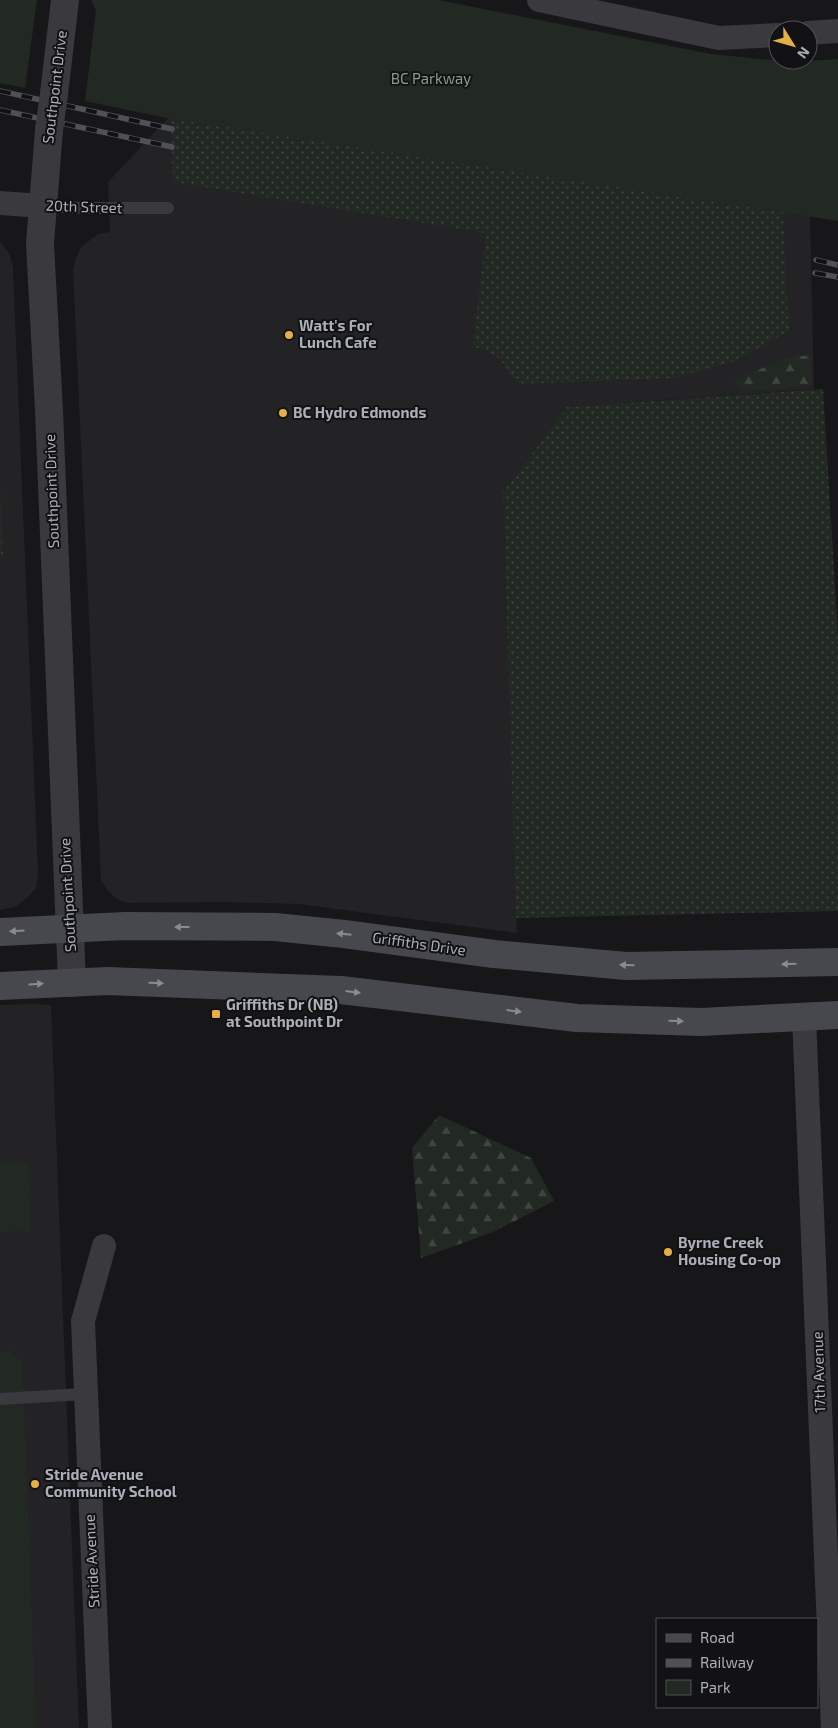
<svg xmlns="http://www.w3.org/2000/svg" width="838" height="1728" font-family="'Exo 2',sans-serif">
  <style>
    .built { fill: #232326 }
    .grass { fill: url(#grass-dots) }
    .forest { fill: url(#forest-firs) }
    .park { fill: #222923 }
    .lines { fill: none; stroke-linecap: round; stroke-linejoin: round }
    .service { stroke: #39393e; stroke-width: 12 }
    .minor { stroke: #39393e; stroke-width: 24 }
    .tertiary { stroke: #39393e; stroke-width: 28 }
    .secondary { stroke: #47484e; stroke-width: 28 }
    .rail-casing { stroke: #505157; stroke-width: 5.5 }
    .rail { stroke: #121214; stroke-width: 4; stroke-dasharray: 11; stroke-linecap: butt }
    .tertiary-bridge { stroke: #39393e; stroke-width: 28 }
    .oneway { fill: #888b93 }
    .poi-dot { fill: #e3af46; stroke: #121214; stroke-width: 2 }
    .labels { text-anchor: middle; stroke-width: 4; stroke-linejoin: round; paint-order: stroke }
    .park-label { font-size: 15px; fill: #83a185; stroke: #121214 }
    .street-label { font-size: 15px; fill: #abafb8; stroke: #121214 }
    .poi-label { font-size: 15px; font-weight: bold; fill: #abafb8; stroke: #121214; text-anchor: start }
  </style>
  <defs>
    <pattern id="grass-dots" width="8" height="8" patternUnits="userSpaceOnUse" patternTransform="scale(1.25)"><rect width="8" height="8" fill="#222923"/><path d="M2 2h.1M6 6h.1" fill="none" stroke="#3f4641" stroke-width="1.8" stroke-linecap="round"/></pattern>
    <pattern id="forest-firs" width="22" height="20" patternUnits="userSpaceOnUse" patternTransform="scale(1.25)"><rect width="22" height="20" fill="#222923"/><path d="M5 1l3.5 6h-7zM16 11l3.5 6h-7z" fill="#3f4641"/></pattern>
  </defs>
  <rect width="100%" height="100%" fill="#171719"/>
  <g class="built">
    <path d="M 168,118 L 810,215 L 814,389 L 567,407 L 503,492 L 517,933 L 298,904 L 221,902 L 127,903 L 117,899 L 109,892 L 101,880 L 73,271 L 75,260 L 82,246 L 98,234 L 110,232 L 108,182 Z"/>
    <path d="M 0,241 L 10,255 L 13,268 L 38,874 L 36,888 L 29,896 L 17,906 L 0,910 Z"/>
    <path d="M 31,1004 L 51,1005 L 79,1728 L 0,1728 L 0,1005 Z"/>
  </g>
  <g class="grass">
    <path d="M 168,0 L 777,101 L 789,331 L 733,362 L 673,378 L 516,384 C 504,362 498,352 473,347 L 486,233 L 173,182 Z"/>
    <path d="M 823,389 L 838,637 L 838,911 L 516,918 L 503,492 L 567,407 Z"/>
    <path d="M 0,483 L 3,557 L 0,558 Z"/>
  </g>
  <g class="forest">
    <path d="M 810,355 L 812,385 L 746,391 L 734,380 L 787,358 Z"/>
    <path d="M 439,1115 L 531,1158 L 554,1201 L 493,1232 L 421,1258 L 412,1148 Z"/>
  </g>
  <g class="park">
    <path d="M 0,0 L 37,0 L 25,88 L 0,83 Z"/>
    <path d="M 91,0 L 438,0 L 711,54 L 793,62 L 838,59 L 838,221 L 172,119 L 85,101 L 96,10 Z"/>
    <path d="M 28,1163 L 31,1231 L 0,1232 L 0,1164 Z"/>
    <path d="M 10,1351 L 22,1362 L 23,1377 L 36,1728 L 0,1728 L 0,1352 Z"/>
  </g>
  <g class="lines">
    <g class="service">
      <path d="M 42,206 L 84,208 L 168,208"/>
      <path d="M 0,1399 L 84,1394"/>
    </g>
    <g class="minor">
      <path d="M 539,0 L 719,38 L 778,35"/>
      <path d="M 808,33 L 838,31"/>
      <path d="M 0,203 L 42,206"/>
      <path d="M 804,1017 L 833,1728"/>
      <path d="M 100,1728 L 83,1321 L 104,1246"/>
    </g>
    <g class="tertiary">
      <path d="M 54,94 L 65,0"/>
      <path d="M 49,130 L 40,244 L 49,410 L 72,983"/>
    </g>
    <g class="secondary">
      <path d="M 0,932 L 125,926 L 275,927 L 344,934 L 494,954 L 626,966 L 838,962"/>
      <path d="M 0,986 L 108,981 L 341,990 L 577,1018 L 701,1022 L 838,1015"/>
    </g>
    <g class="rail-casing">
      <g id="rail">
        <path d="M 0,91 L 172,129"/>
        <path d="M 0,110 L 172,147"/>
        <path d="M 816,260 L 838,265"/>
        <path d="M 815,273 L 838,277"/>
      </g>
    </g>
    <use href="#rail" class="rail"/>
    <path class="tertiary-bridge" d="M 49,130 L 54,94"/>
  </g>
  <defs><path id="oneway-solid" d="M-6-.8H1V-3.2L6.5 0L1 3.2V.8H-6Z" transform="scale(1.25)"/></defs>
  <g class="oneway">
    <use href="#oneway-solid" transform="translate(182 927) rotate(-180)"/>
    <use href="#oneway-solid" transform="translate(17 931) rotate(177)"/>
    <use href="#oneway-solid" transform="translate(344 934) rotate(-174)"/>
    <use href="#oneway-solid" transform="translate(789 964) rotate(179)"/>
    <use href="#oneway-solid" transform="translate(627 965) rotate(-178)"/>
    <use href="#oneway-solid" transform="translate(156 983) rotate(2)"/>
    <use href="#oneway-solid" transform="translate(36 984) rotate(-3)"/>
    <use href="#oneway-solid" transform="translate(353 992) rotate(7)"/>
    <use href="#oneway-solid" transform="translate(514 1011) rotate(7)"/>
    <use href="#oneway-solid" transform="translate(676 1021) rotate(2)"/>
  </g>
  <g class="poi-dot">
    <circle cx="289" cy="335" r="5"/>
    <circle cx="283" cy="413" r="5"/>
    <rect x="211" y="1009" width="10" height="10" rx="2.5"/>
    <circle cx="668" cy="1252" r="5"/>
    <circle cx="35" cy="1484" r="5"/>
  </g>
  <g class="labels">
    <g class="park-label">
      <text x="431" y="84">BC Parkway</text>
    </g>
    <g class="street-label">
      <text transform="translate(55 87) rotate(-83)" y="5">Southpoint Drive</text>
      <text transform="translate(84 207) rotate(2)" y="5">20th Street</text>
      <text transform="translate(52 491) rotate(-92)" y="5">Southpoint Drive</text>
      <text transform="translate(68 895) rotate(-93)" y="5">Southpoint Drive</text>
      <text transform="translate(419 944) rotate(8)" y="5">Griffiths Drive</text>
      <text transform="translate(819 1372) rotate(-92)" y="5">17th Avenue</text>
      <text transform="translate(92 1561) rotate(-93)" y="5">Stride Avenue</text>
    </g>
    <g class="poi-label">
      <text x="299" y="331">Watt's For<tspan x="299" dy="17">Lunch Cafe</tspan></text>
      <text x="293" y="418">BC Hydro Edmonds</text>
      <text x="226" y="1010">Griffiths Dr (NB)<tspan x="226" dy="17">at Southpoint Dr</tspan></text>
      <text x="678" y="1248">Byrne Creek<tspan x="678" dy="17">Housing Co-op</tspan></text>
      <text x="45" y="1480">Stride Avenue<tspan x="45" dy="17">Community School</tspan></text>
    </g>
  </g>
  <rect x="656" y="1618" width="162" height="90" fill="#121214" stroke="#4f5156"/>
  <rect x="666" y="1634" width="25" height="8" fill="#47484e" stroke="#4f5156"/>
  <text x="700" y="1643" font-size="15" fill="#abafb8">Road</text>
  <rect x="666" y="1659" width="25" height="8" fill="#505157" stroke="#4f5156"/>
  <text x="700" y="1668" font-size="15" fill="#abafb8">Railway</text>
  <rect x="666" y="1680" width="25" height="15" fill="#222923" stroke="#4f5156"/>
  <text x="700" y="1693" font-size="15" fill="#abafb8">Park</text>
  <g transform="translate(793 45) rotate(127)"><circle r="24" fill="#121214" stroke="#4f5156"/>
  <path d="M0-4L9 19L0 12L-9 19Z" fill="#e3af46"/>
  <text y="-8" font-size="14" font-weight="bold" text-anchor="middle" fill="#abafb8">N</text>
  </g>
</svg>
